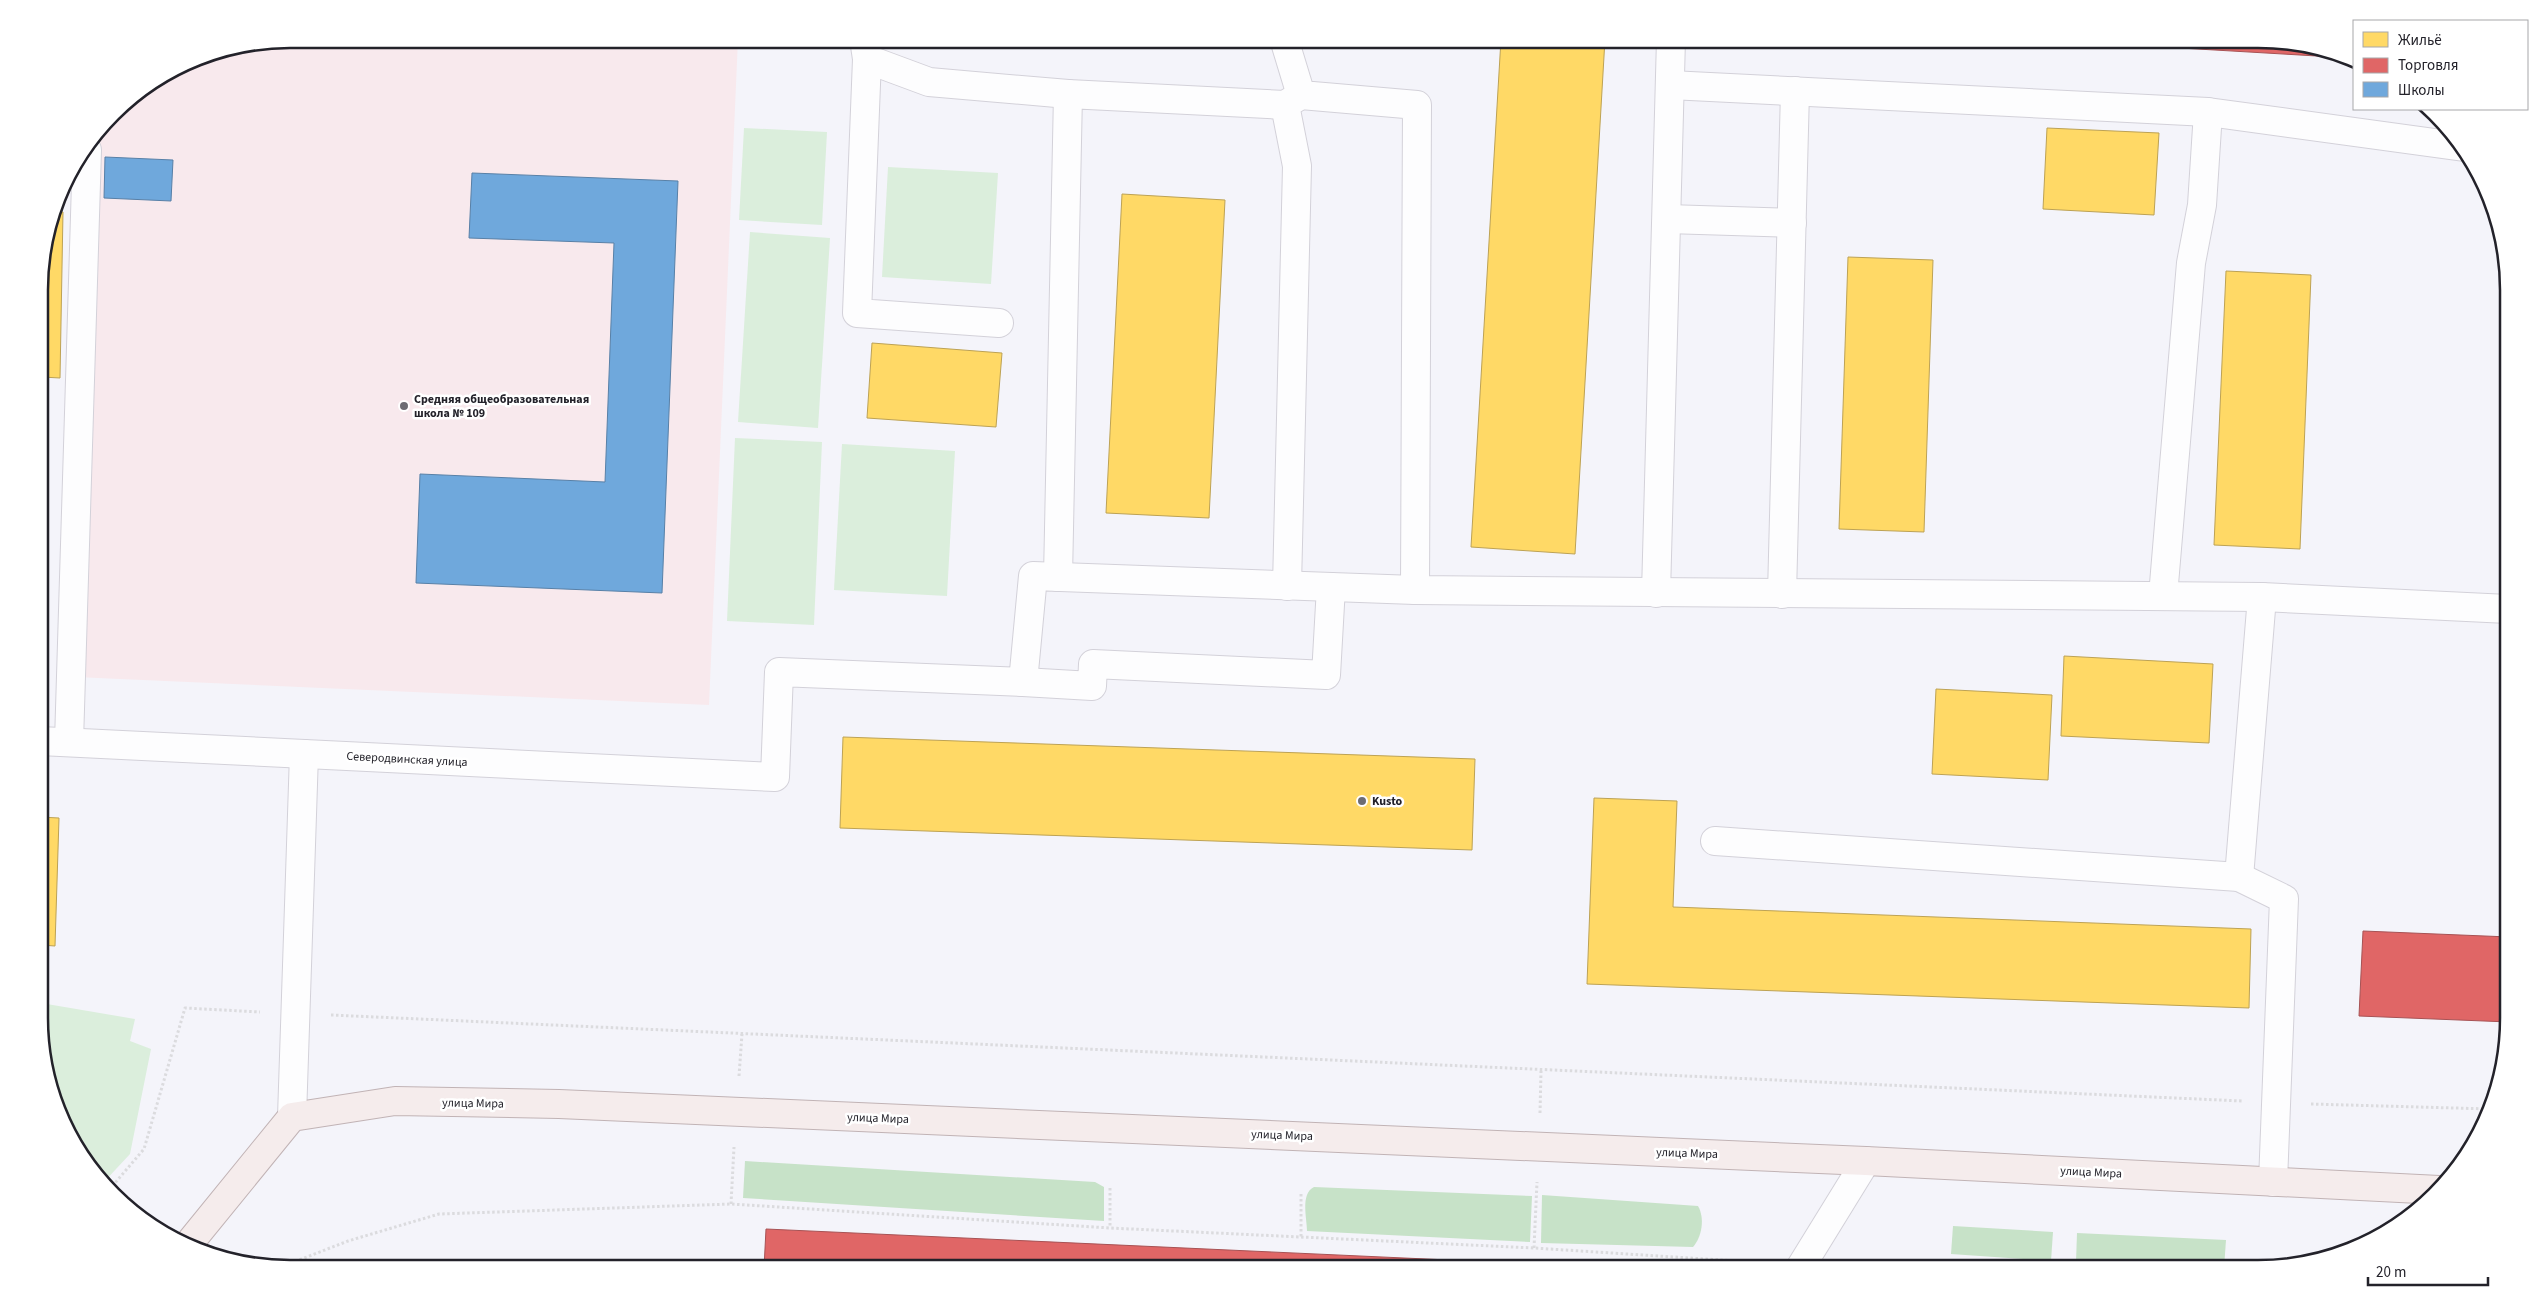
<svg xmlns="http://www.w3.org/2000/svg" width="2548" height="1307" font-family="'Source Sans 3',sans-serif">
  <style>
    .education { fill: #f8e9ed }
    .green { fill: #dbeedc }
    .forest { fill: #c7e2c8 }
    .homes { fill: #ffd966; stroke: #bda254 }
    .shops { fill: #e06666; stroke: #a75254 }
    .schools { fill: #6fa8dc; stroke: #5880a7 }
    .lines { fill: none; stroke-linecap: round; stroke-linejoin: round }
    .minor-casing { stroke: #d3d1d9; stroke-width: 30 }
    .major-casing { stroke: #c1b3b5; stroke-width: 30 }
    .path { stroke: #dbdbde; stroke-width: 3; stroke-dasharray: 2.5 2.5; stroke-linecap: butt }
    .minor { stroke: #fdfdfe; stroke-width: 28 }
    .major { stroke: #f5ecec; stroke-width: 28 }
    .poi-dot { fill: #6c6c73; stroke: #fff; stroke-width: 2 }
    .labels { text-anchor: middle; stroke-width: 5; stroke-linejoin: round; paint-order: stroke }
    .poi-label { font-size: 12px; font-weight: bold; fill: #23222a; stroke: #fff; text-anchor: start }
    .street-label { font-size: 12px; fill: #23222a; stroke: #fff }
    .rim { fill: none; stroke: #23222a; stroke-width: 2.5 }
  </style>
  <rect width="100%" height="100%" fill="#f4f4fa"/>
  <path class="education" d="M 290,39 L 738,39 L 709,705 L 75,677 L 99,134 L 124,101 L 194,58 Z"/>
  <g class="green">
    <path d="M 744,128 L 827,132 L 822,225 L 739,220 Z"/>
    <path d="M 888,167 L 998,173 L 991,284 L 882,277 Z"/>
    <path d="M 750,232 L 830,238 L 818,428 L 738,422 Z"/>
    <path d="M 735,438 L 822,442 L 814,625 L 727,621 Z"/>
    <path d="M 842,444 L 955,451 L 947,596 L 834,590 Z"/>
    <path d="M 41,1003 L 135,1019 L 130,1041 L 151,1049 L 130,1154 L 103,1183 C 74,1152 45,1092 41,1049 C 39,1034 41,1018 41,1003 Z"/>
  </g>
  <g class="forest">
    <path d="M 745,1161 L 1095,1182 L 1104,1187 L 1104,1221 L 743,1198 Z"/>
    <path d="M 1314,1187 L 1532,1196 L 1530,1242 L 1307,1231 C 1307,1218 1300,1194 1314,1187 Z"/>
    <path d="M 1542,1195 L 1698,1206 C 1705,1218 1702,1237 1693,1247 L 1541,1243 Z"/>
    <path d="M 1953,1226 L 2053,1232 L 2051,1261 L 1951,1254 Z"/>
    <path d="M 2077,1233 L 2226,1240 L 2224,1268 L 2076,1262 Z"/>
  </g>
  <g class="homes">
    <path d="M 1501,39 L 1605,39 L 1575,554 L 1471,547 Z"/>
    <path d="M 2047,128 L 2159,133 L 2154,215 L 2043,209 Z"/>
    <path d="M 1122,194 L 1225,200 L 1209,518 L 1106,513 Z"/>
    <path d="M 56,212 L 63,212 L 60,378 L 42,377 L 40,462 L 39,273 Z"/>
    <path d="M 1848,257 L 1933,260 L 1924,532 L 1839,529 Z"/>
    <path d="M 2226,271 L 2311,275 L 2300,549 L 2214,545 Z"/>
    <path d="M 872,343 L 1002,353 L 996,427 L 867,418 Z"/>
    <path d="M 2064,656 L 2213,664 L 2209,743 L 2061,736 Z"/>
    <path d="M 1936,689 L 2052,695 L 2048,780 L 1932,774 Z"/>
    <path d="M 843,737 L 1475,759 L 1472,850 L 840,828 Z"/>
    <path d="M 1594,798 L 1677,801 L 1673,907 L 2251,929 L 2249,1008 L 1587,984 Z"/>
    <path d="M 40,817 L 59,818 L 55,946 L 41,945 Z"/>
  </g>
  <g class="shops">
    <path d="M 2027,39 L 2258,39 L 2323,47 L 2351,58 Z"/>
    <path d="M 2363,931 L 2509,937 L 2509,1022 L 2359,1016 Z"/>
    <path d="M 766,1229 L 1580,1266 L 1580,1268 L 764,1268 Z"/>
  </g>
  <g class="schools">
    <path d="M 105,157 L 173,160 L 171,201 L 104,198 Z"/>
    <path d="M 472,173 L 678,181 L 662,593 L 416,583 L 420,474 L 605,482 L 614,243 L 469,238 Z"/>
  </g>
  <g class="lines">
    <g class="minor-casing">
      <g id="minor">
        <path d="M 864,39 L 867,59 L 929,82 L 1068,94"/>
        <path d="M 1284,39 L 1301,95 L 1417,105 L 1415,590"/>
        <path d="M 867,59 L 857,313 L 999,323"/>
        <path d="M 1670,85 L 2208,112 L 2464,147"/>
        <path d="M 1667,219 L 1792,223"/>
        <path d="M 1058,577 L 1068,94 L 1285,105"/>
        <path d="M 1287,586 L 1297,166 L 1285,105 L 1299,96"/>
        <path d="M 1656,593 L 1671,39"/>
        <path d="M 1782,594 L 1795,91"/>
        <path d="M 2163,596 L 2191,263 L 2202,205 L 2208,112"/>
        <path d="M 1023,682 L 1092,686 L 1093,664 L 1326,675 L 1331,587"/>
        <path d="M 40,741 L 775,777 L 779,672 L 1023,682 L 1033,576 L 1415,590 L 2262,597 L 2508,609"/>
        <path d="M 69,742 L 87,150"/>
        <path d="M 1715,841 L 2239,877 L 2284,899 L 2273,1182"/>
        <path d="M 2239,877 L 2262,597"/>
        <path d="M 292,1117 L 304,754"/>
        <path d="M 1800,1268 L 1866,1161"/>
      </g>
    </g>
    <g class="major-casing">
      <path id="major" d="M 187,1246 L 292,1117 L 395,1101 L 559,1104 L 1866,1161 L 2439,1190"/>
    </g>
    <g class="path">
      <path d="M 331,1015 L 2242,1101"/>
      <path d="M 739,1076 L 742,1034"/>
      <path d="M 2311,1104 L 2490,1109"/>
      <path d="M 1540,1113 L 1541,1071"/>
      <path d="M 1110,1188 L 1110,1228"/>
      <path d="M 109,1190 L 144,1149 L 185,1008 L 260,1012"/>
      <path d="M 1301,1194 L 1301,1237"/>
      <path d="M 731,1204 L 734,1147"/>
      <path d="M 1534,1248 L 1537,1182"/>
      <path d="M 281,1267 L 348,1241 L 439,1214 L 731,1204 L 1110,1228 L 1534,1248 L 1767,1263"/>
    </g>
    <use href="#minor" class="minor"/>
    <use href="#major" class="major"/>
  </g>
  <g class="poi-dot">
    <circle cx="404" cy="406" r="5"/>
    <circle cx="1362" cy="801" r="5"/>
  </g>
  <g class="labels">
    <g class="poi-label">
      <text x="414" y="403">Средняя общеобразовательная<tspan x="414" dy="14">школа № 109</tspan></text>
      <text x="1372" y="805">Kusto</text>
    </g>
    <g class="street-label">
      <text transform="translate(407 759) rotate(3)" y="4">Северодвинская улица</text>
      <text transform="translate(473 1103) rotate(1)" y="4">улица Мира</text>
      <text transform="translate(878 1118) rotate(2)" y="4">улица Мира</text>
      <text transform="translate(1282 1135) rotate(2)" y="4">улица Мира</text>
      <text transform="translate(1687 1153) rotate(2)" y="4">улица Мира</text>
      <text transform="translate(2091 1172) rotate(3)" y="4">улица Мира</text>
    </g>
  </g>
  <path d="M0 0H2548V1307H0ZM290 48H2258A242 242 0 0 1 2500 290V1018A242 242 0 0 1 2258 1260H290A242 242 0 0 1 48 1018V290A242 242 0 0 1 290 48Z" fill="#fff" fill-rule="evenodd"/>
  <path class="rim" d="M290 48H2258A242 242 0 0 1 2500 290V1018A242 242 0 0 1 2258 1260H290A242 242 0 0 1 48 1018V290A242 242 0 0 1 290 48Z"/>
  <rect x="2353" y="20" width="175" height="90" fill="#ffffff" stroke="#a7a7aa"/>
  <rect x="2363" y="32" width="25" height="15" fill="#ffd966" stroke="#a7a7aa"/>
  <text x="2398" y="45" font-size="15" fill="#23222a">Жильё</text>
  <rect x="2363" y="58" width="25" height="15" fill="#e06666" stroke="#a7a7aa"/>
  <text x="2398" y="70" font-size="15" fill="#23222a">Торговля</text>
  <rect x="2363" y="82" width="25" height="15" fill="#6fa8dc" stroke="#a7a7aa"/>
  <text x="2398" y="95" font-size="15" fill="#23222a">Школы</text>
  <path d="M2368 1277v8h120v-8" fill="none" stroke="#23222a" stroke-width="2.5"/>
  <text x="2376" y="1277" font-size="15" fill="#23222a" stroke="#ffffff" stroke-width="4" paint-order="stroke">20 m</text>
</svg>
